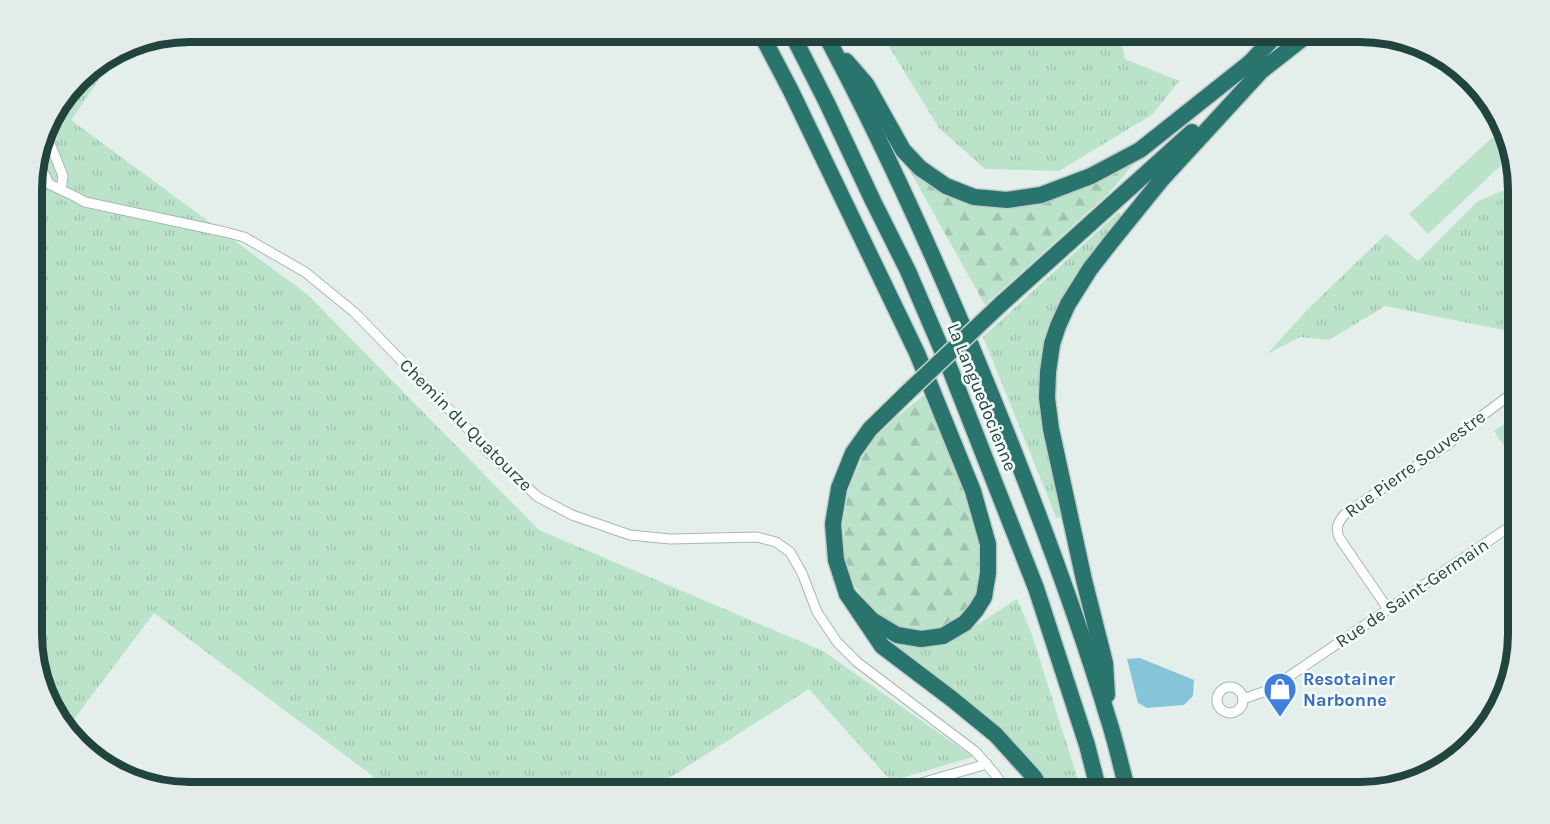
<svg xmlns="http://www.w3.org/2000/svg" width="1550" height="824" font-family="Karla,sans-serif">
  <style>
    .grass { fill: url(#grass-tufts) }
    .forest { fill: url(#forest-firs) }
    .pitch { fill: #bbe3ca }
    .water { fill: #86c4da }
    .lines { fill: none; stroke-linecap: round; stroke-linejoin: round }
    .minor-casing { stroke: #a6b8b4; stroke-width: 11 }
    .motorway-casing { stroke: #c1cbc9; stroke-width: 19 }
    .minor { stroke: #fff; stroke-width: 9 }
    .motorway { stroke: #29746d; stroke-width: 16 }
    .motorway-bridge-casing { stroke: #c1cbc9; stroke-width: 19; stroke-linecap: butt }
    .motorway-bridge { stroke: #29746d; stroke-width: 16 }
    .labels { text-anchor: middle; stroke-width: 5; stroke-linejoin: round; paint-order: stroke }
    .street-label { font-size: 18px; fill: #21443e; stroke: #f5fbf9 }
    .shop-label { font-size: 18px; font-weight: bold; fill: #366cbe; stroke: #f5fbf9; text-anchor: start }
    .rim { fill: none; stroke: #21443e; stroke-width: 8 }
  </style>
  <defs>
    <pattern id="grass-tufts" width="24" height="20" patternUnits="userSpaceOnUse" patternTransform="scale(1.5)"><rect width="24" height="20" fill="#bbe3ca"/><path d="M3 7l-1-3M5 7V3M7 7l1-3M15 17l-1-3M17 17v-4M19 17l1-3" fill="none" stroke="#a0c4af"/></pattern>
    <pattern id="forest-firs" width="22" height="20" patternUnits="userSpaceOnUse" patternTransform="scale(1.5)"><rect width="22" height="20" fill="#bbe3ca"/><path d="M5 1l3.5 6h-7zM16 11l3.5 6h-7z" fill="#a0c4af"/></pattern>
  </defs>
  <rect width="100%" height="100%" fill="#e4efeb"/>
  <g class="grass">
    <path d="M 880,32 L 1119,32 L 1125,59 L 1179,81 L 1153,114 L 1059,171 L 985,169 L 939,128 Z"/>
    <path d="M 120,49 L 71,120 L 307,294 L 539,530 L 823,651 L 973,757 L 891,781 L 809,689 L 647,792 L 359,792 L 373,776 L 154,613 L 65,731 L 64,730 L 33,655 L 32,179 L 48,120 L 85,71 Z"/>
    <path d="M 1517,185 L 1518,331 L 1508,331 L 1385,306 L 1329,340 L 1300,337 L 1267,354 L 1308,309 L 1386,234 L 1418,261 L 1478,201 Z"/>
    <path d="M 1119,212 L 1121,215 L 1063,302 L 1046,430 L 1062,518 L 1056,517 L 983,337 Z"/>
    <path d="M 1017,599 L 1031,632 L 1082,792 L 1049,792 L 878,636 L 900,644 L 921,648 L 946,645 Z"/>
  </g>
  <g class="forest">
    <path d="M 1138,159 L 1109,193 L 985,305 L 905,162 L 1007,205 Z"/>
    <path d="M 924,395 L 966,493 L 981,545 L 982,572 L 978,595 L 960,617 L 941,629 L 921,632 L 899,628 L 876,614 L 854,585 L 845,558 L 843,524 L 848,491 L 862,458 L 877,435 L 898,416 Z"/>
  </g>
  <g class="pitch">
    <path d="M 1494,136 L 1511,156 L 1428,234 L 1409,214 Z"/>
    <path d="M 1518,415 L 1518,467 L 1494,431 Z"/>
  </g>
  <path class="water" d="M 1140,658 L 1194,680 L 1193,696 L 1184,705 L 1147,708 L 1138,703 L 1127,659 Z"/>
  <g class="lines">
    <g class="minor-casing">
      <g id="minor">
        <path d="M 45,131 L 63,176 L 61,190"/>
        <path d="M 37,159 L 49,184 L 76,197 L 85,202 L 225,232 L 244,237 L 305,272 L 354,312 L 474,435 L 488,452 L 538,497 L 572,515 L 630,535 L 670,539 L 757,537 L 776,542 L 790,552 L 802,573 L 817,612 L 837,642 L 857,662 L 976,752 L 994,773 L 1008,792"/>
        <path d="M 1388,609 L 1340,539 C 1335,529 1337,523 1345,514 L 1447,445 L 1475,421 L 1518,389"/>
        <circle cx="1230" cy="700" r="13"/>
        <path d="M 1243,699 L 1269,690 L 1518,521"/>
        <path d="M 890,792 L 987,764"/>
      </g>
    </g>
    <g class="motorway-casing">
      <g id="motorway">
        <path d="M 760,32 L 791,91 L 917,353 L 973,491 L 988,544 L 988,573 L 984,597 L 976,610 L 965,623 L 943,636 L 921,639 L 897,635 L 872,620 L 847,594"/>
        <path d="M 791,32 L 827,103 L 873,201 L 908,271 L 950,369 L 1036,588 L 1087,745 L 1099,792"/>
        <path d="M 824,32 C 886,148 941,271 991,394 C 1034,500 1075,608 1108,718 C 1116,742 1121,767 1128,792"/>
        <path d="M 846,61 L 866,84 L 903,150 L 920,168 L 946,186 L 974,197 L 1007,200 L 1041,195 L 1091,176 L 1140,150 L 1252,61"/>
        <path d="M 1245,68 L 1279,32"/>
        <path d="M 1256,75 L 1311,32"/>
        <path d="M 1001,304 L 1192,132"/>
        <path d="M 909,391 L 870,429 L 853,453 L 839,488 L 833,524 L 836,560 L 847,594 L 882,646 L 952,699 L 996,735 L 1034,777 L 1043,792"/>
        <path d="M 1107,695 L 1105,663 L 1084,580 L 1051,429 L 1047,398 L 1048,372 L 1052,344 L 1058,326 L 1068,304 L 1090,269 L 1111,242 L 1162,179 L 1263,69"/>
      </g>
    </g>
    <use href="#minor" class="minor"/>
    <use href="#motorway" class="motorway"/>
    <g class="motorway-bridge-casing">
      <path id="motorway-bridge" d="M 909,391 L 1001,304"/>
    </g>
    <use href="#motorway-bridge" class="motorway-bridge"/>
  </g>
  <defs>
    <g id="shop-pin" transform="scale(1.725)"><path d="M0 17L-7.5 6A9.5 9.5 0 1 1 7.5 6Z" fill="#3f7fe0" stroke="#f5fbf9"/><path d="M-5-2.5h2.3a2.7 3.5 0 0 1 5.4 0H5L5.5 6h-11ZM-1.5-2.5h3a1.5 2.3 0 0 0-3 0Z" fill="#fff"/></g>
  </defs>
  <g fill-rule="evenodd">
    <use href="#shop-pin" x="1280" y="689"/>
  </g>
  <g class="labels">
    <g class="street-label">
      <text transform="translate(982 397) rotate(68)" y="6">La Languedocienne</text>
      <text transform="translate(466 425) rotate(45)" y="6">Chemin du Quatourze</text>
      <text transform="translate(1415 464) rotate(-36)" y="6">Rue Pierre Souvestre</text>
      <text transform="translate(1412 593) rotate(-34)" y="6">Rue de Saint-Germain</text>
    </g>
    <g class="shop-label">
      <text x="1303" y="685">Resotainer<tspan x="1303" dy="21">Narbonne</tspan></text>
    </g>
  </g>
  <path d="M0 0H1550V824H0ZM190 42H1360A148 148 0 0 1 1508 190V634A148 148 0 0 1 1360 782H190A148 148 0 0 1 42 634V190A148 148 0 0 1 190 42Z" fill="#e4ecea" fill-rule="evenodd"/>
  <path class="rim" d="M190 42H1360A148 148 0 0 1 1508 190V634A148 148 0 0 1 1360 782H190A148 148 0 0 1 42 634V190A148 148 0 0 1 190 42Z"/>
</svg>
